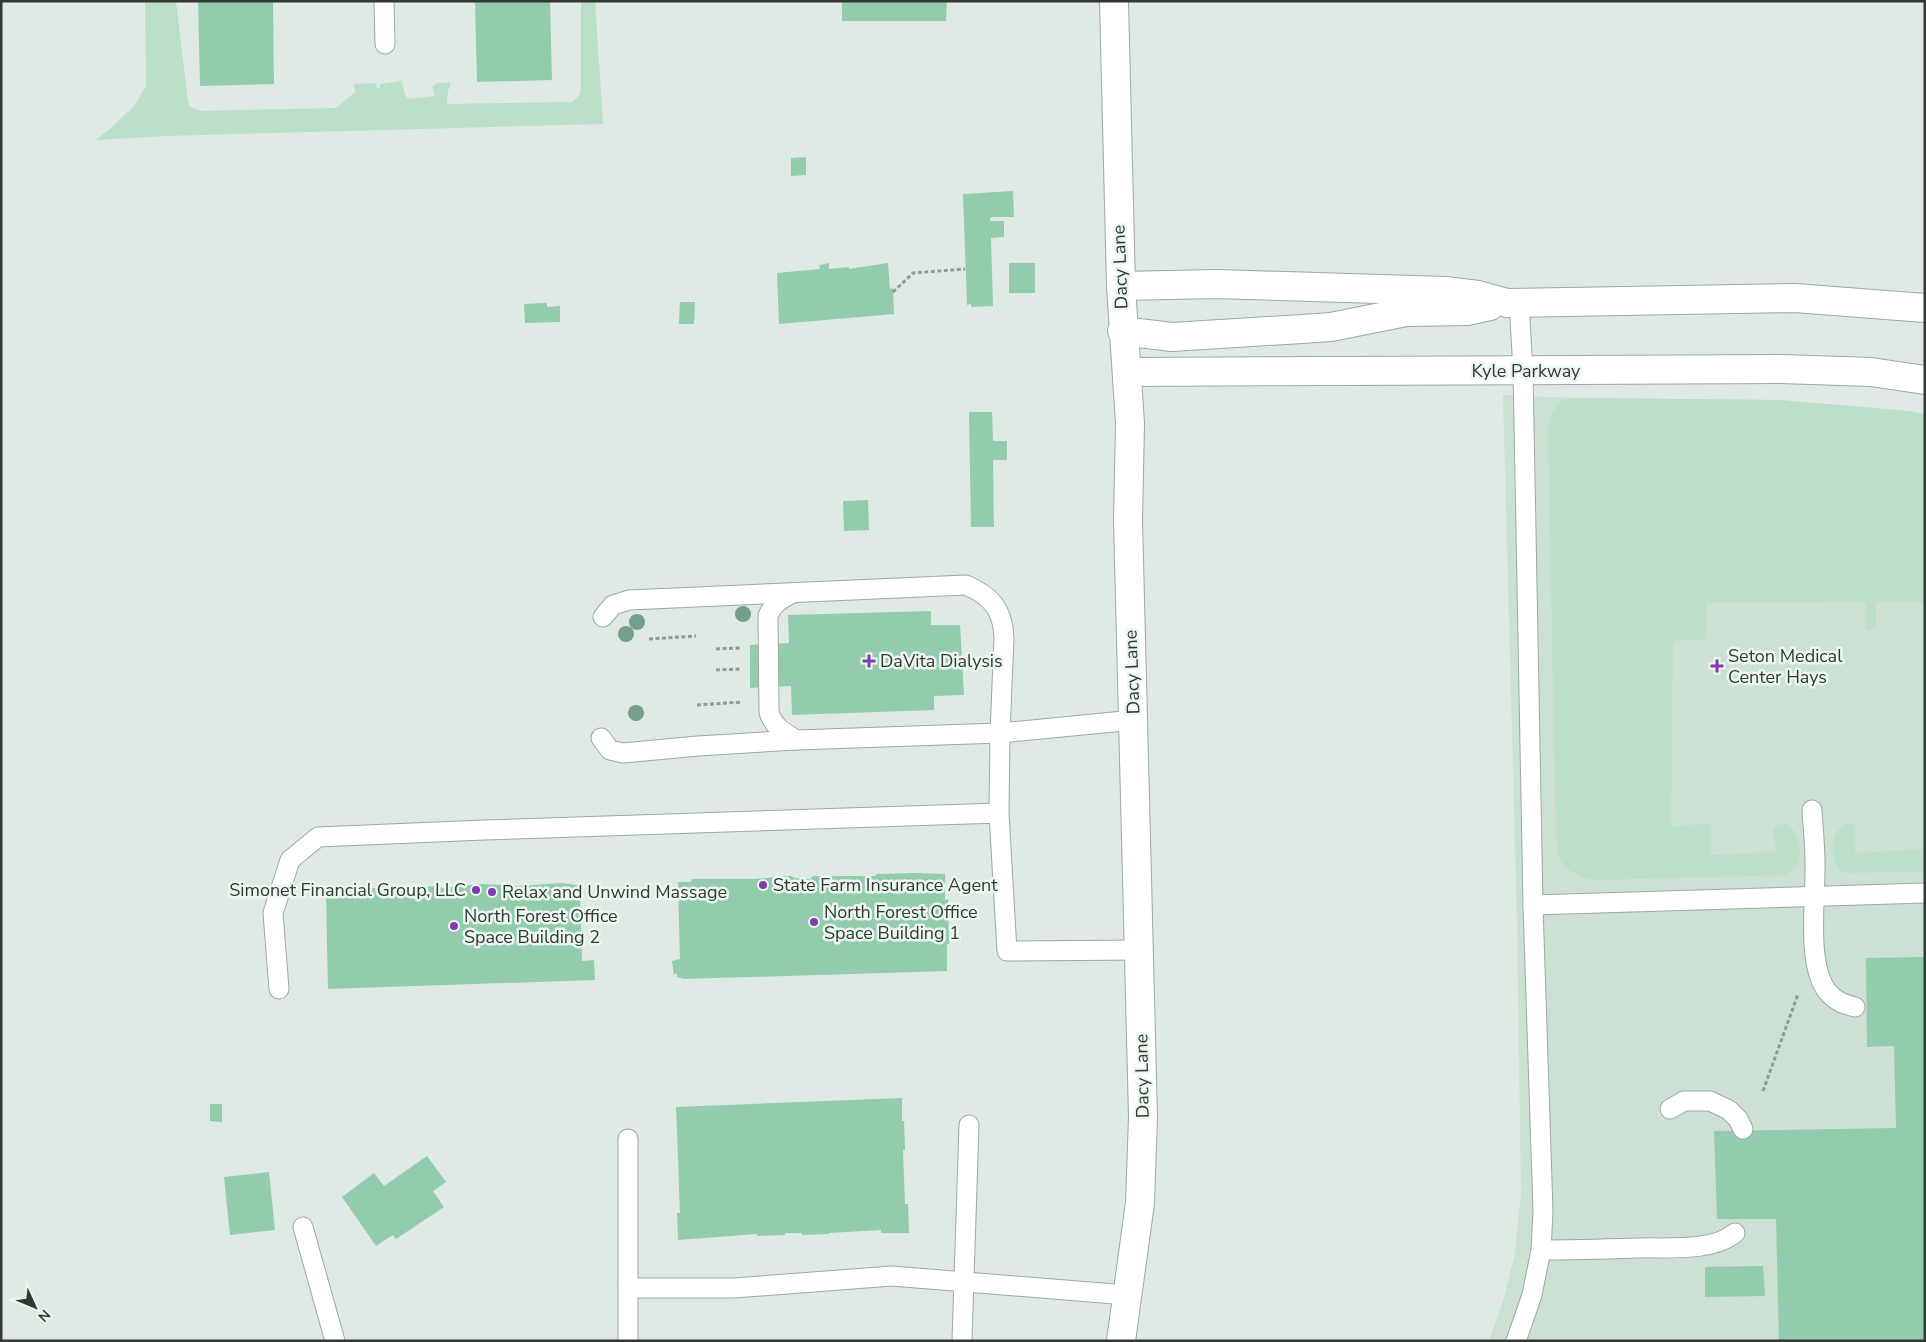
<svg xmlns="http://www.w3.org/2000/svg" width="1926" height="1342" font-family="'Nunito Sans',sans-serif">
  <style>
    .built { fill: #cce0d4 }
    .green { fill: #bcdfca }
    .building { fill: #93ccac }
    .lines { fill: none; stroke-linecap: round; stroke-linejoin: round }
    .service-casing { stroke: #9da9a2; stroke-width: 21 }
    .tertiary-casing { stroke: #9da9a2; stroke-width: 30 }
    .path { stroke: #919a95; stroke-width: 3; stroke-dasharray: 4 2.5; stroke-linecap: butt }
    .service { stroke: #fff; stroke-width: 19 }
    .tertiary { stroke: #fff; stroke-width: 28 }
    .tree { fill: #769f8b }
    .poi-dot { fill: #813baf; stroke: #ebf8f0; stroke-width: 2 }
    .labels { text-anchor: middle; stroke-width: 5; stroke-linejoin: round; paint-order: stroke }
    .street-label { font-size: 18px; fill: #333835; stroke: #ebf8f0 }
    .poi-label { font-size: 18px; fill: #333835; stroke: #ebf8f0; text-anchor: start }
  </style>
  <rect width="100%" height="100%" fill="#deeae3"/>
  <path class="built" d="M 1503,395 L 1573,398 L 1780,400 L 1908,411 L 1925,414 L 1925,1341 L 1489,1341 L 1503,1301 L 1515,1253 L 1521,1192 L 1517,918 Z"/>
  <g class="green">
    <path d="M 145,1 L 176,1 L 188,102 L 190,107 L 201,111 L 336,108 L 355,92 L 354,84 L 376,83 L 377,89 L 380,88 L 380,84 L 401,81 L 407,99 L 435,96 L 432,87 L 437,83 L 451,82 L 448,91 L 447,104 L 572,102 L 577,98 L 581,91 L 581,1 L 595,1 L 603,124 L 167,136 L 96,140 L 112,127 L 134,106 L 146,86 Z"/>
    <path d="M 1573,398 L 1780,400 L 1908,411 L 1925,414 L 1925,602 L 1878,602 L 1876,604 L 1876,626 L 1873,630 L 1868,630 L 1865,627 L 1866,604 L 1863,602 L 1706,603 L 1706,637 L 1702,640 L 1673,641 L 1671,827 L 1709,823 L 1711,828 L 1711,855 L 1774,852 L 1776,849 L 1773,831 L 1775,827 C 1796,814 1804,851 1798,865 C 1795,870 1790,872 1786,875 L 1595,880 C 1578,878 1562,869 1557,852 L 1555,800 L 1548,427 L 1552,413 L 1561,401 Z"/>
    <path d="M 1848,823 L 1855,826 L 1855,853 L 1925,849 L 1925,872 L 1844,873 C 1828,862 1828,831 1848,823 Z"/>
  </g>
  <g class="building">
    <path d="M 198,1 L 273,1 L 274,84 L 200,86 Z"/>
    <path d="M 475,1 L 550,1 L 552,80 L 477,82 Z"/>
    <path d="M 842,1 L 947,1 L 946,21 L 842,21 Z"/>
    <path d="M 806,157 L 806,175 L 791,176 L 791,158 Z"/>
    <path d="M 1013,191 L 1014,217 L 991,217 L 990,221 L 1004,221 L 1004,237 L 991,238 L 993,306 L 971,307 L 971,304 L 967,305 L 963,194 Z"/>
    <path d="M 829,263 L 829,269 L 849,267 L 849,269 L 888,263 L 890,289 L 893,288 L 894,314 L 779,324 L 777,273 L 820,269 L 819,265 Z"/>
    <rect x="1009" y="263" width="26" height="30"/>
    <path d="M 680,302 L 695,302 L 694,324 L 679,324 Z"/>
    <path d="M 547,303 L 547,307 L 560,306 L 560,322 L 525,323 L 524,304 Z"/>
    <path d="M 969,412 L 992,412 L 993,441 L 1007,441 L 1007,460 L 993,460 L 994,527 L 971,527 Z"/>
    <path d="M 868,500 L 869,530 L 844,531 L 843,501 Z"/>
    <path d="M 931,611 L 931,625 L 960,625 L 964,695 L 934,696 L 934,710 L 792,715 L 791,686 L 750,688 L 750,645 L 789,643 L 788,615 Z"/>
    <path d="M 915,873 L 945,874 L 945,900 L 948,899 L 949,944 L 947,944 L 947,971 L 684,979 L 677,977 L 677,973 L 674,975 L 672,961 L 680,959 L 678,882 L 691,882 L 692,879 L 754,879 L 791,876 L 795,878 L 810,879 L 813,876 L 875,876 L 877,874 Z"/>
    <path d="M 562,883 L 577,885 L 580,889 L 582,961 L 594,960 L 595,980 L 328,989 L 326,893 L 337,892 L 338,890 L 379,888 L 398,889 L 439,886 L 442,888 L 482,884 L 503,885 L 506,887 Z"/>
    <path d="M 1925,957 L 1925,1341 L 1779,1341 L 1776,1219 L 1717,1219 L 1714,1131 L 1896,1128 L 1894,1046 L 1867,1047 L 1866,958 Z"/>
    <path d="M 902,1098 L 902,1121 L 904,1121 L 905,1150 L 903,1150 L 905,1204 L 908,1204 L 909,1233 L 881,1233 L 881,1230 L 829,1233 L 829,1234 L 801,1235 L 802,1233 L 785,1233 L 785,1235 L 757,1236 L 757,1234 L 678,1240 L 677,1213 L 680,1213 L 676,1107 Z"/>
    <path d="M 210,1104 L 222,1104 L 222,1122 L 210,1121 Z"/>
    <path d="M 427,1156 L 446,1182 L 433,1191 L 444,1207 L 396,1239 L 393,1235 L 376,1246 L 342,1197 L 374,1173 L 384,1186 Z"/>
    <path d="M 269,1172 L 275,1230 L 230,1235 L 224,1177 Z"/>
    <path d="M 1763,1266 L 1765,1296 L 1705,1297 L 1705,1267 Z"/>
  </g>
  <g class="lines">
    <g class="service-casing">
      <g id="service">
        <path d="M 384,1 L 385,44"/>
        <path d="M 793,593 C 781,599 773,603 768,616 L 769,712 C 773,726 783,732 796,740"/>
        <path d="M 603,617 L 613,605 L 629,600 L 966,585 C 991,596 1003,609 1004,638 L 1000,733 L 999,813"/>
        <path d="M 601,738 L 610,750 L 623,753 L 698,746 L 796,740 L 1000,733 L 1134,720"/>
        <path d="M 1812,810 C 1813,827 1815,845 1815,863 C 1816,896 1806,964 1827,991 C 1835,1001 1843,1004 1855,1007"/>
        <path d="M 1533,905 L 1925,893"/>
        <path d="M 279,989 L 273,913 L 290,860 L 318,837 L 484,830 L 999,813 L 1007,951 L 1140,950"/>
        <path d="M 1670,1109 L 1684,1101 L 1710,1101 L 1729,1110 L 1738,1119 L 1743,1129"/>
        <path d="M 303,1227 L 335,1341"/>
        <path d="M 1541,1250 C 1573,1250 1606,1249 1638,1248 C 1667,1247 1712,1252 1735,1233"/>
        <path d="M 628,1288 L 628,1139"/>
        <path d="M 628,1341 L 628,1288 L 734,1288 L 892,1276 L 1127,1295"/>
        <path d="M 962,1341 L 969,1125"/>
        <path d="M 1516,1341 L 1532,1295 L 1541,1250 L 1543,1212 L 1533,905 L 1523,371 L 1519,302"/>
      </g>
    </g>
    <g class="tertiary-casing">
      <g id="tertiary">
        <path d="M 1114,1 L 1121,286 L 1130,424 L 1128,520 L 1143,1117 L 1140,1203 L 1121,1341"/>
        <path d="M 1121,286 L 1217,284 L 1445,291 L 1478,295 L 1507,303 L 1795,298 L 1925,308"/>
        <path d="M 1122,331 L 1172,337 L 1302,329 L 1331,327 L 1406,312 L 1467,311 L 1490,306"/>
        <path d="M 1127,372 L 1781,369 L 1871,372 L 1925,380"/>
      </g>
    </g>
    <g class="path">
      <path d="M 893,292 L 913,273 L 965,269"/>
      <path d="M 649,639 L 696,636"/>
      <path d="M 716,649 L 742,648"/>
      <path d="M 716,670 L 742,669"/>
      <path d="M 697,705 L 742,702"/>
      <path d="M 1763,1091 L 1798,994"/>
    </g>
    <use href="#service" class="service"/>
    <use href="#tertiary" class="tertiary"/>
  </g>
  <g class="tree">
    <circle cx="743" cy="614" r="8"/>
    <circle cx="637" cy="622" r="8"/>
    <circle cx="626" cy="634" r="8"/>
    <circle cx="636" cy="713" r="8"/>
  </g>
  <g class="poi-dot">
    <path d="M866.5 653.5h5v5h5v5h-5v5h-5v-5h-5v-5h5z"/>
    <path d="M1714.5 658.5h5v5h5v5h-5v5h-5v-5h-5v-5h5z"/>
    <circle cx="763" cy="885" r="5"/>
    <circle cx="476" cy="890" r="5"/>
    <circle cx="492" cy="892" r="5"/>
    <circle cx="814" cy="922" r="5"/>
    <circle cx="454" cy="926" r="5"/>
  </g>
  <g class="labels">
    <g class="street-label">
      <text transform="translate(1120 267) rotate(-92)" y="6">Dacy Lane</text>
      <text x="1526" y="377">Kyle Parkway</text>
      <text transform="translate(1132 672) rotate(-92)" y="6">Dacy Lane</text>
      <text transform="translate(1142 1076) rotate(-91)" y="6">Dacy Lane</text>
    </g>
    <g class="poi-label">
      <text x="1728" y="662">Seton Medical<tspan x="1728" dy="21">Center Hays</tspan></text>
      <text x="880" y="667">DaVita Dialysis</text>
      <text x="773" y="891">State Farm Insurance Agent</text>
      <text x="466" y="896" text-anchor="end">Simonet Financial Group, LLC</text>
      <text x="502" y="898">Relax and Unwind Massage</text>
      <text x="824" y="918">North Forest Office<tspan x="824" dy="21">Space Building 1</tspan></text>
      <text x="464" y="922">North Forest Office<tspan x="464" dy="21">Space Building 2</tspan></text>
    </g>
  </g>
  <rect width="1926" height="1342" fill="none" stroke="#333835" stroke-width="5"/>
  <g transform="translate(35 1307) rotate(134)" stroke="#ebf8f0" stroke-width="4" paint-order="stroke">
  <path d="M0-4L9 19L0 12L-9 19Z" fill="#333835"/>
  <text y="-8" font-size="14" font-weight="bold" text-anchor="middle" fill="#333835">N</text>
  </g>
</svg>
